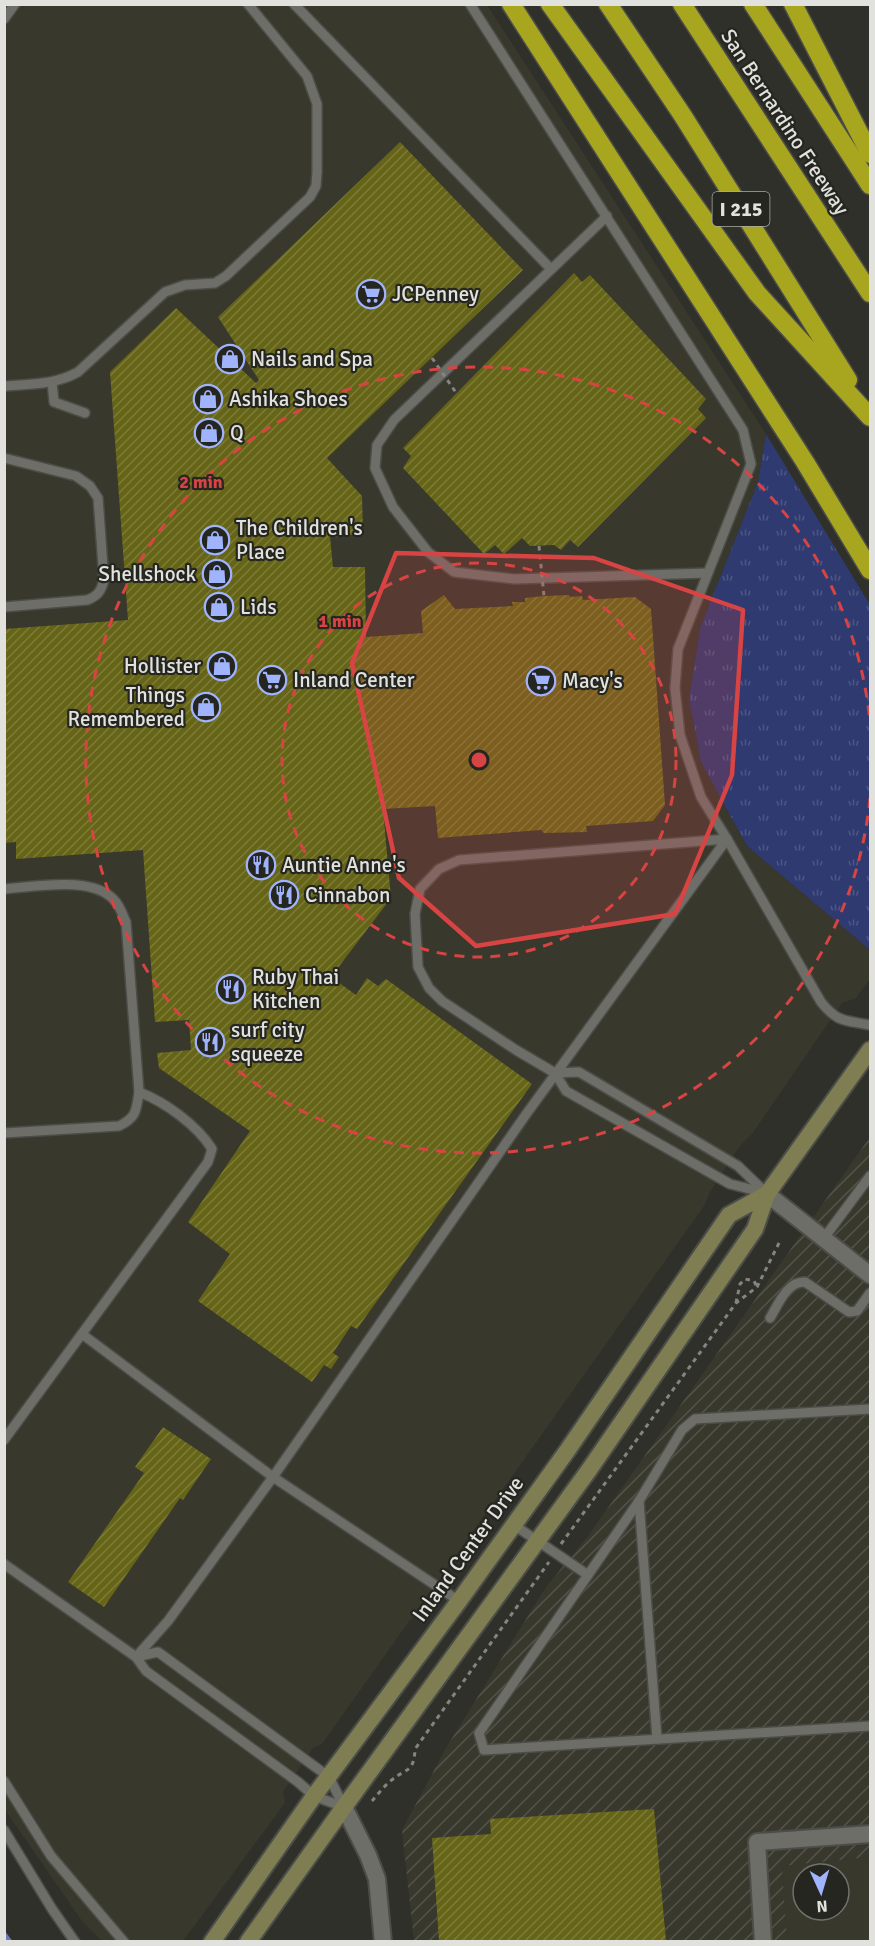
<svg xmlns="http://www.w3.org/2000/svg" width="875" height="1946" font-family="Signika,sans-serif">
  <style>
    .built { fill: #38382d; fill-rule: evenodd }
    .industrial { fill: url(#industrial-furrows) }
    .grass { fill: url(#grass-tufts) }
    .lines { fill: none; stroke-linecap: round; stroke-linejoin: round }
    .stream { stroke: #6c7bb8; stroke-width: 5 }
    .building { fill: url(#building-hatch) }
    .service-casing { stroke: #4c4d48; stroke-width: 12 }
    .minor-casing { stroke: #4c4d48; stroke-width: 20 }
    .tertiary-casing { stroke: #4c4d48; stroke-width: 20 }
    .secondary-casing { stroke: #4c4d48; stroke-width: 20 }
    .motorway-casing { stroke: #4c4d48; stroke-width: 21 }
    .path { stroke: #848480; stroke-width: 3; stroke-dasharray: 4.5 4.5; stroke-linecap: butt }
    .service { stroke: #6e6e69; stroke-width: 9 }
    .minor { stroke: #6e6e69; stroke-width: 16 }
    .tertiary { stroke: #6e6e69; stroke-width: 16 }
    .secondary { stroke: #7f7e53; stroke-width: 16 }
    .motorway { stroke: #a8a51f; stroke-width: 18 }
    .path-bridge { stroke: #848480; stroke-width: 3; stroke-dasharray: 4.5 4.5; stroke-linecap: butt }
    .marked { fill: #d84443; fill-opacity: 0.2; stroke: #d84443; stroke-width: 4.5; stroke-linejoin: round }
    .ring { fill: none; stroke: #d84443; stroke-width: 3; stroke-dasharray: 10 8 }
    .labels { text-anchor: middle; stroke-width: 4.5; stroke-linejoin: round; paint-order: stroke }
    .shield { fill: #262621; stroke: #a9aaa5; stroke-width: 1.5 }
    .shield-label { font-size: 20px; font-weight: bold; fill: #e1e2de }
    .street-label { font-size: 21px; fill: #e1e2de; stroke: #262621 }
    .poi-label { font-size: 21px; fill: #e1e2de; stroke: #262621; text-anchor: start }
    .centre { fill: #d84443; stroke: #262621; stroke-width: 3 }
    .ring-label { font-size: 18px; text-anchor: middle; font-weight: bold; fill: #d84443; stroke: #262621; stroke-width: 4.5; stroke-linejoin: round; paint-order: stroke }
  </style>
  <defs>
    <pattern id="industrial-furrows" width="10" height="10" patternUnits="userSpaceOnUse" patternTransform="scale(1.5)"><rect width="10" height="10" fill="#38382d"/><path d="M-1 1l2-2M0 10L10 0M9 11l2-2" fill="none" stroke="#54544b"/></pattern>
    <pattern id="grass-tufts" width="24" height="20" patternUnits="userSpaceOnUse" patternTransform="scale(1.5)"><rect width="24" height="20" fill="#2f3a70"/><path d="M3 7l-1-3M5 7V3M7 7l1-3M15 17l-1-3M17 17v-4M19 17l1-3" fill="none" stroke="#4d5684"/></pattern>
    <pattern id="building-hatch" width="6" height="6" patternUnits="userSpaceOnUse" patternTransform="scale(1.5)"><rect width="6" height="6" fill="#666517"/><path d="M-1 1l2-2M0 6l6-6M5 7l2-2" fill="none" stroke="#7c7b38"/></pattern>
  </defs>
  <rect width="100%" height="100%" fill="#30302b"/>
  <g class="built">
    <path d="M 4,5 L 487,5 L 766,434 L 758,482 L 700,628 L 689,699 L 701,762 L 747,846 L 870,950 L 870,979 L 856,998 L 842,1003 L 752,1134 L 739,1147 L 710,1192 L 704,1206 L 322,1744 L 313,1748 L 283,1792 L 285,1803 L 183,1941 L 102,1941 L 82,1921 L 5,1810 Z"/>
    <path d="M 870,1857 L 870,1941 L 787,1941 L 782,1866 ZM 803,1874 L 839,1874 L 839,1910 L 803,1910 Z"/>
  </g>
  <path class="industrial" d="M 870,1137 L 870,1857 L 782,1866 L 787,1941 L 414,1941 L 402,1830 L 446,1748 L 546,1587 L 588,1536 Z"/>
  <path class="grass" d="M 766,434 L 870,605 L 870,950 L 747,846 L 701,762 L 689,699 L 700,628 L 758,482 Z"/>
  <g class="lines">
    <path class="stream" d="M 4,1934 L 10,1942"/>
  </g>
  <g class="building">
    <path d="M 400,142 L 523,270 L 327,458 L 362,496 L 363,534 L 330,537 L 333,567 L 365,567 L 366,637 L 423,633 L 421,611 L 444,595 L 455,609 L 513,606 L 512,602 L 525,602 L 525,598 L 544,596 L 569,595 L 570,597 L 582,596 L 583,600 L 635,597 L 651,609 L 665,805 L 653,821 L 586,826 L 587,832 L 544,833 L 541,830 L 438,838 L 435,806 L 383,809 L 391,898 L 331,977 L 356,995 L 367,978 L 378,986 L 386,979 L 532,1084 L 357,1329 L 351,1326 L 333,1353 L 339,1357 L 331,1369 L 324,1365 L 312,1382 L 198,1301 L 230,1254 L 188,1222 L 250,1131 L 159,1068 L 157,1053 L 191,1050 L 189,1020 L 155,1022 L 143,850 L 16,859 L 16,842 L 4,843 L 4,629 L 128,620 L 110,372 L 176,308 L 256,383 L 259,380 L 218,317 Z"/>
    <path d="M 574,273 L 582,282 L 590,275 L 706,399 L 698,409 L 706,418 L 578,547 L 570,540 L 561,550 L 554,545 L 530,546 L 522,538 L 504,554 L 495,545 L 484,554 L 403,468 L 411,456 L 403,448 Z"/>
    <path d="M 163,1427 L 211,1459 L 183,1500 L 180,1498 L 104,1607 L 68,1582 L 144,1473 L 135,1467 Z"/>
    <path d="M 654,1809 L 666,1941 L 439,1941 L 432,1838 L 491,1834 L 490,1819 Z"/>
  </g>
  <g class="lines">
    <g class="service-casing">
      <g id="service">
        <path d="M 294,4 L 551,269"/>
        <path d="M 470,4 L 743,430 L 751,464 L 678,649 L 675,688 L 680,735 L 701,797 L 727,839 L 821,1002 C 838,1023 845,1020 870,1025"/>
        <path d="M 4,19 L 15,4"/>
        <path d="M 607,216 L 394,420 L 377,445 L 375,468 L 393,507 L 428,552 L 454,572 L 514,579 L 708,573"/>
        <path d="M 52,382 L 54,402 L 85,413"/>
        <path d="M 4,386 C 30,384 55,385 78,372 L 165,292 L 185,285 L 215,283 L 226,276 L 310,197 L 316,186 L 317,172 L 317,104 L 307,76 L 248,4"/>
        <path d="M 4,458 L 76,476 L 90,486 L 98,498 L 104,580 C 101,591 98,596 87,600 L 4,607"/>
        <path d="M 727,839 L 459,860 L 439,869 L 420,889 L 415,914 L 418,967 L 429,988 L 442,1001 L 516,1050 L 555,1073 L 566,1091 L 730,1184 L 766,1193"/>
        <path d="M 4,889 C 35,887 93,875 115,901 C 120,906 123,916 126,922 L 139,1092 C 136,1111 137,1117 119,1126 L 4,1133"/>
        <path d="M 555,1073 L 579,1072 L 738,1166 L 765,1192"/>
        <path d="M 824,1238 L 870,1176"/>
        <path d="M 770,1318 C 778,1305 787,1281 805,1282 L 849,1312 L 857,1311 L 870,1293"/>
        <path d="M 82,1334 L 273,1477 L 168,1621 L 136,1657"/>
        <path d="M 870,1409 L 695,1419 L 682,1430 L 639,1501 L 479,1733 L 484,1750 L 870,1726"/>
        <path d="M 4,1440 L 208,1162 L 212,1149 C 197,1125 165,1102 139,1092"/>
        <path d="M 639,1501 L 657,1739"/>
        <path d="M 514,1525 L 588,1575"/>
        <path d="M 4,1564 L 136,1657 L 146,1671 L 298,1782 L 314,1796 L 344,1807"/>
        <path d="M 459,1601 L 273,1477 L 527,1113 L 727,839"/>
        <path d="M 136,1657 L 158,1652 L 329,1777 L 344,1807"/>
        <path d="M 4,1781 L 51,1856 L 124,1942"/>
        <path d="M 4,1830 L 52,1909 L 75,1942"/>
      </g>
    </g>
    <g class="minor-casing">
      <g id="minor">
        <path d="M 767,1194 L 870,1275"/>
        <path d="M 763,1942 L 757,1842 L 870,1834"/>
      </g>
    </g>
    <g class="tertiary-casing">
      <path id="tertiary" d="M 344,1807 L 368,1855 L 377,1879 L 383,1942"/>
    </g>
    <g class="secondary-casing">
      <g id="secondary">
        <path d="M 212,1942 L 314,1796 L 459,1601 L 567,1451 L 729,1215 L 767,1194"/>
        <path d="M 248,1942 L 344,1807 L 589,1470 L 755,1229 L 767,1194 L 870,1050"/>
      </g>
    </g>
    <g class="motorway-casing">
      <g id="motorway">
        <path d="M 511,4 L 805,462 L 870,570"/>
        <path d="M 550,4 L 757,293 L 870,417"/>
        <path d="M 608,4 L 683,116 L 848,380"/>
        <path d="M 682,4 L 870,293"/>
        <path d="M 753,4 L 870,185"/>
        <path d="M 793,4 L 870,154"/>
      </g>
    </g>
    <g class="path">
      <path d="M 736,1303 L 740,1284 L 745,1279 L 754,1281 L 757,1287"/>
      <path d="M 561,1544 L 736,1303 L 757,1287 L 781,1239"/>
      <path d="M 372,1801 C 378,1794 385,1785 393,1779 C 407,1768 414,1772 415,1749 L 549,1562"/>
    </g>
    <use href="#service" class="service"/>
    <use href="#minor" class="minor"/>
    <use href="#tertiary" class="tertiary"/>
    <use href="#secondary" class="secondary"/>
    <use href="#motorway" class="motorway"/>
    <g class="path-bridge">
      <path d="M 432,358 L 457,394"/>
      <path d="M 539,546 L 544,596"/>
    </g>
  </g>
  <path class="marked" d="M 396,553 L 594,558 L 743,610 L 732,775 L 675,914 L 476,946 L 399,878 L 352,663 Z"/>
  <g class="ring">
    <circle cx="479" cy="760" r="197"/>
    <path d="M870 798A393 393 0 1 1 870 722"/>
  </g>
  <defs>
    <g id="supermarket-ring" transform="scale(1.5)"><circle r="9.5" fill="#262621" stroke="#a0b3fd" stroke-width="1.5"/><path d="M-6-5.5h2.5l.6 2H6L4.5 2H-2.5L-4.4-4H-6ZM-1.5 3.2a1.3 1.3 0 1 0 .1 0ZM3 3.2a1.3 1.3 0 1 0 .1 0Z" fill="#a0b3fd"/></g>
    <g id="shop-ring" transform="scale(1.5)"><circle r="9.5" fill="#262621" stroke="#a0b3fd" stroke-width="1.5"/><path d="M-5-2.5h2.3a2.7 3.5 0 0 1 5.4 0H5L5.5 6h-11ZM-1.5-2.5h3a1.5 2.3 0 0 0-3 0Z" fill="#a0b3fd"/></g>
    <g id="restaurant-ring" transform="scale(1.5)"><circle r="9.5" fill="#262621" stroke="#a0b3fd" stroke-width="1.5"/><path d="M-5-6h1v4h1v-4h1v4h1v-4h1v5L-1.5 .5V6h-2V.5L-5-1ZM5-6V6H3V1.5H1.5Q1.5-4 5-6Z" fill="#a0b3fd"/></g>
  </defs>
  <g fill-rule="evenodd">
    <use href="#supermarket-ring" x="371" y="294"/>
    <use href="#shop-ring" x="230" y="359"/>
    <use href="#shop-ring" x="208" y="399"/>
    <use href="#shop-ring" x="209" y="433"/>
    <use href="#shop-ring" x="215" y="540"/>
    <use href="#shop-ring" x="217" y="574"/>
    <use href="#shop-ring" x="219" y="607"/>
    <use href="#shop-ring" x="222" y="666"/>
    <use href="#supermarket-ring" x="272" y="680"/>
    <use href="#supermarket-ring" x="541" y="681"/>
    <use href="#shop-ring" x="206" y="707"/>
    <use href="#restaurant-ring" x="261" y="865"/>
    <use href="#restaurant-ring" x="284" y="895"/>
    <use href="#restaurant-ring" x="231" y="989"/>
    <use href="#restaurant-ring" x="210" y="1042"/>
  </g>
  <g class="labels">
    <rect class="shield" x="712.5" y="192" width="57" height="34" rx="4.5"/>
    <g class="shield-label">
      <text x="741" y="216">I 215</text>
    </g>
    <g class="street-label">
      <text transform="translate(785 122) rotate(57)" y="7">San Bernardino Freeway</text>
      <text transform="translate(468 1549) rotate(-54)" y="7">Inland Center Drive</text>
    </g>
    <g class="poi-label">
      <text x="392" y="301">JCPenney</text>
      <text x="251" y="366">Nails and Spa</text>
      <text x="229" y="406">Ashika Shoes</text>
      <text x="230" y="440">Q</text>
      <text x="236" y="535">The Children's<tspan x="236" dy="24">Place</tspan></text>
      <text x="196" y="581" text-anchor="end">Shellshock</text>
      <text x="240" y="614">Lids</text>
      <text x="201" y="673" text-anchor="end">Hollister</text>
      <text x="293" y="687">Inland Center</text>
      <text x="562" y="688">Macy's</text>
      <text x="185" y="702" text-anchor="end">Things<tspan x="185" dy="24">Remembered</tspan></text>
      <text x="282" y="872">Auntie Anne's</text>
      <text x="305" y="902">Cinnabon</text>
      <text x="252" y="984">Ruby Thai<tspan x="252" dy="24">Kitchen</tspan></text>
      <text x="231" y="1037">surf city<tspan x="231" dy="24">squeeze</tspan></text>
    </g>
  </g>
  <circle cx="479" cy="760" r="9" class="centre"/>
  <g class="ring-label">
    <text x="201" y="488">2 min</text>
    <text x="340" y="627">1 min</text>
  </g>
  <rect width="875" height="1946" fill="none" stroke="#e1e2de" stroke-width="12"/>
  <g transform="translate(821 1892) rotate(176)"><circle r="28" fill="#262621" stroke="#71716d" stroke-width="1.5"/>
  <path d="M0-4.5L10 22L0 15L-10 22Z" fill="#a0b3fd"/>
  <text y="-9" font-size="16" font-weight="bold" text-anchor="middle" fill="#e1e2de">N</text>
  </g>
</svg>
